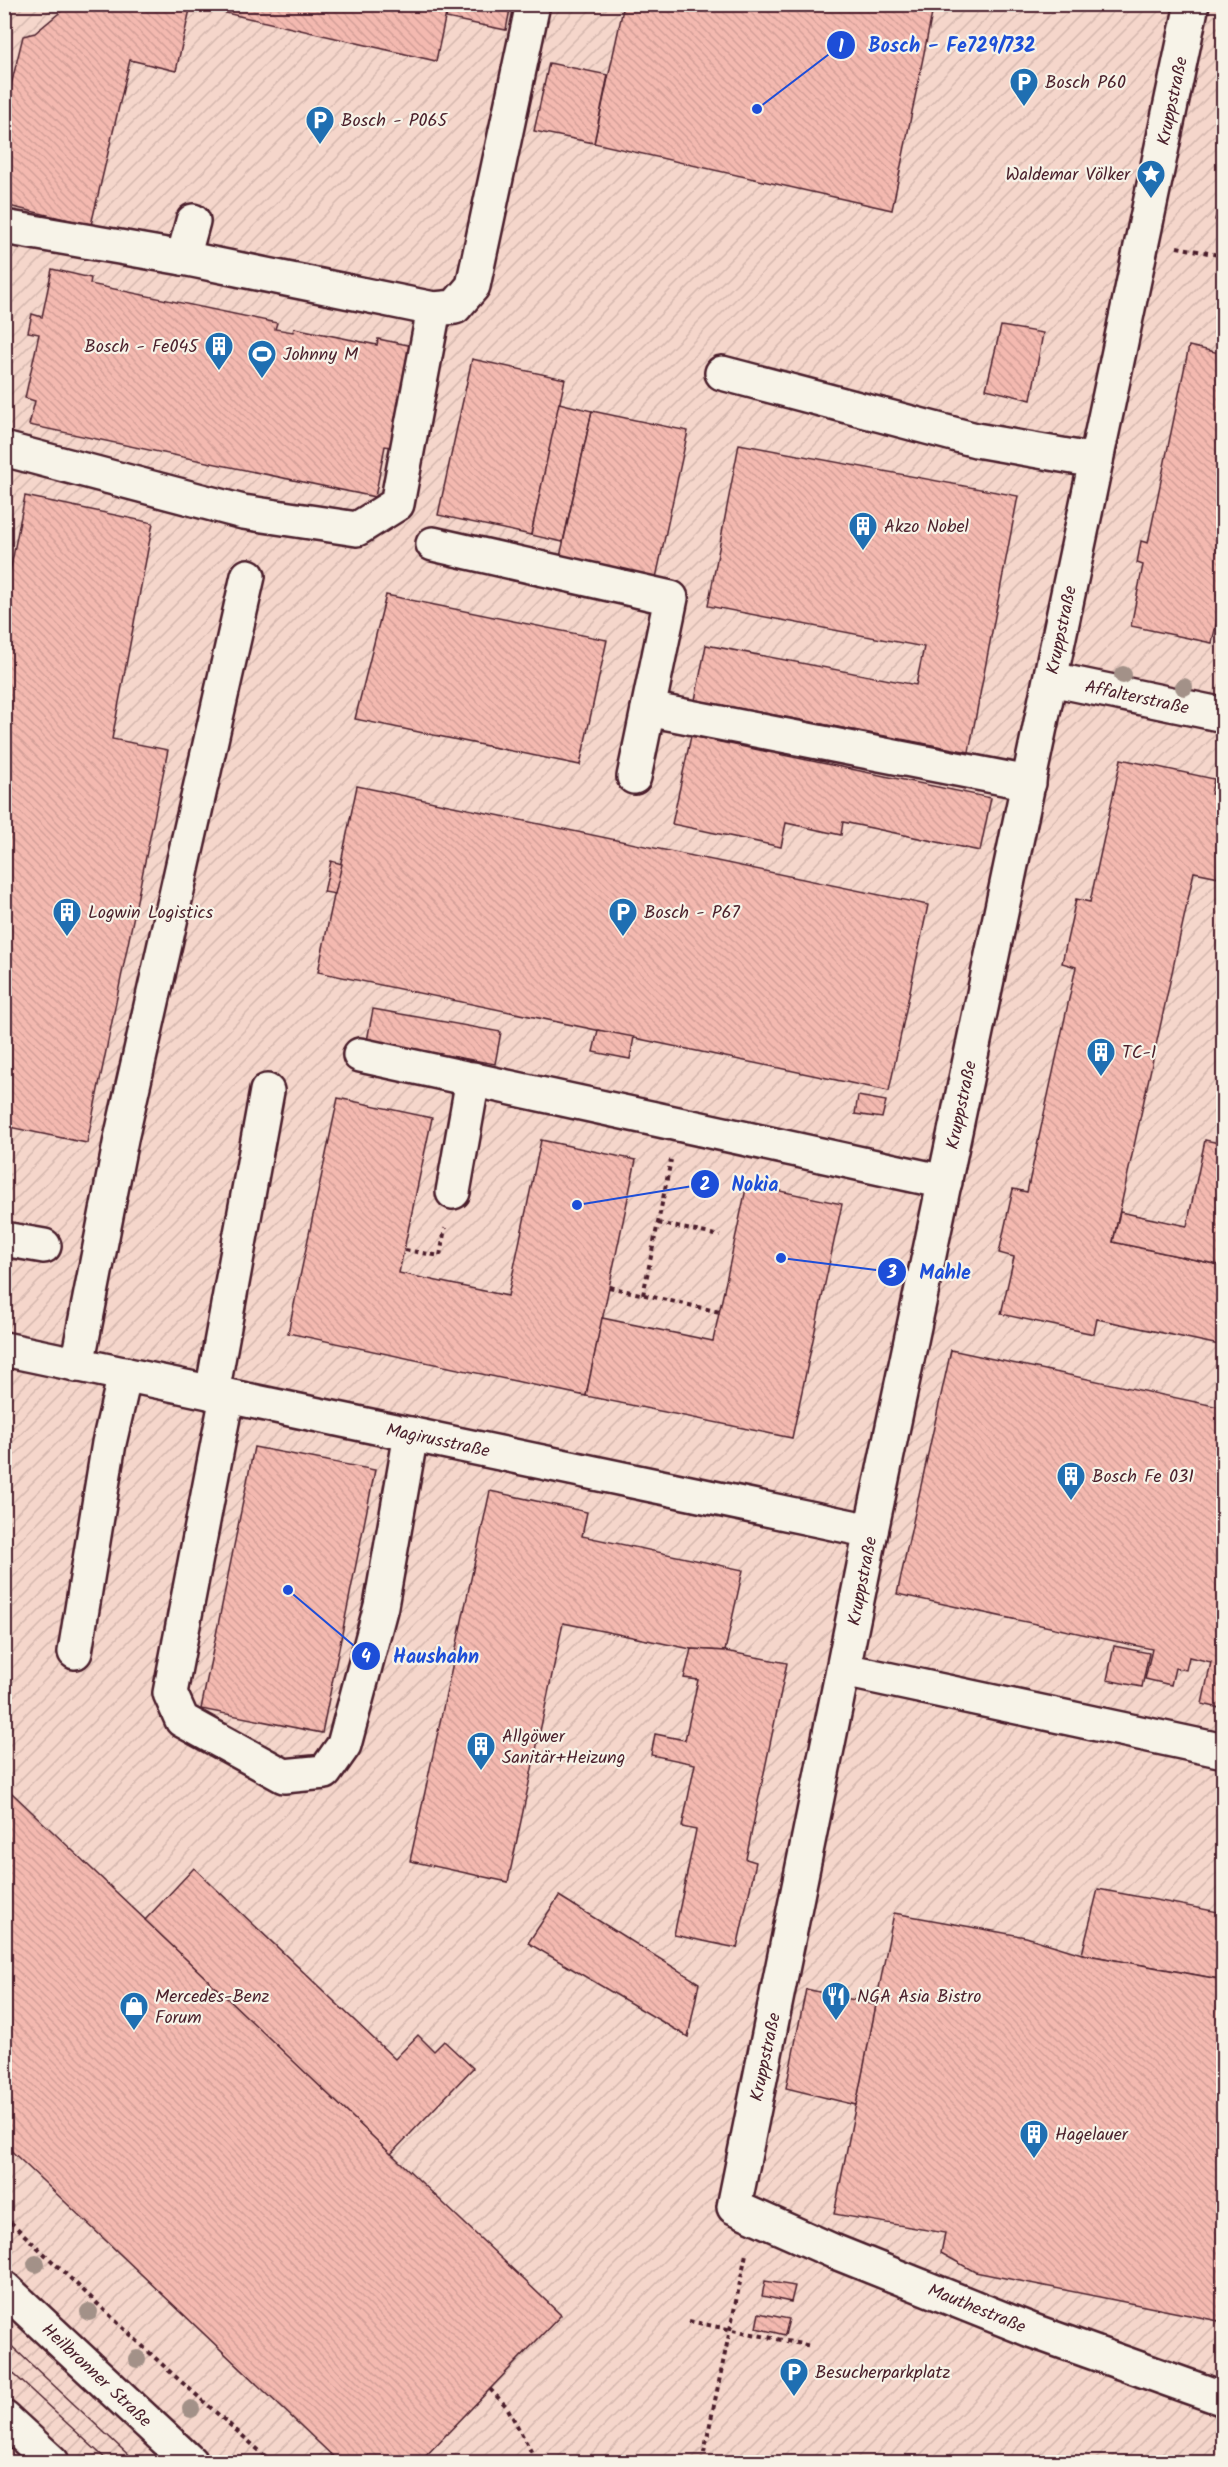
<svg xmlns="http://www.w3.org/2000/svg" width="1228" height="2467" font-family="Kalam,sans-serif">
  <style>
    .industrial { fill: url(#industrial-furrows) }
    .building { fill: url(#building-back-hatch); stroke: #4a1f2b; stroke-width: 1.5 }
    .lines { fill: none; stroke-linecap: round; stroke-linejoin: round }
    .minor-casing { stroke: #4a1f2b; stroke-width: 38 }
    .major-casing { stroke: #4a1f2b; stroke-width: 38 }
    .path { stroke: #4a1f2b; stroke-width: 4; stroke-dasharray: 4.5 4.5; stroke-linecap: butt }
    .minor { stroke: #f7f3e8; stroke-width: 33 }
    .major { stroke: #f7f3e8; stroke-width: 33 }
    .tram { stroke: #4a1f2b; stroke-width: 1.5 }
    .tree { fill: #a39188 }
    .labels { text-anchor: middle; stroke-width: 4.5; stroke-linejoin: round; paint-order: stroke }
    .poi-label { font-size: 18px; fill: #4a1f2b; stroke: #f7f3e8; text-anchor: start }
    .street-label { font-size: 18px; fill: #4a1f2b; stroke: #f7f3e8 }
    .leader { fill: none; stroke: #1d4ed8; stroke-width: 2 }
    .callout-dot { fill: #1d4ed8; stroke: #f7f3e8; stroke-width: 2 }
    .mark-label { font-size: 18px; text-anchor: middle; font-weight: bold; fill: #fff }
    .callout-label { font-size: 20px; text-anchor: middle; font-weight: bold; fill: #1d4ed8; stroke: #f7f3e8; stroke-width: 4.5; stroke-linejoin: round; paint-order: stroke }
  </style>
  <defs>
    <pattern id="industrial-furrows" width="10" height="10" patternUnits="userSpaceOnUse" patternTransform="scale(1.5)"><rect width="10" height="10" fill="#f5d6cb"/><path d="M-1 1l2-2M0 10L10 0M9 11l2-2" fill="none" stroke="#d4b7ae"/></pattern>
    <pattern id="building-back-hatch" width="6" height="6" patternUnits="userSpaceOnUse" patternTransform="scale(1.5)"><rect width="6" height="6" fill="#f4b9b0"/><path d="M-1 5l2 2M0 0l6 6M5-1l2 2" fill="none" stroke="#d39f98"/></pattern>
  </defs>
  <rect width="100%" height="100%" fill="#f6e2d7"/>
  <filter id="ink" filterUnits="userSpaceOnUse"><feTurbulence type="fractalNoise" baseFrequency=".0167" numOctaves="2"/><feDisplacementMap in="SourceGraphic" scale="12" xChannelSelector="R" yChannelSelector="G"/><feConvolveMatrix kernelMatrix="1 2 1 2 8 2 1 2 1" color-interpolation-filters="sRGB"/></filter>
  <g filter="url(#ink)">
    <rect class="industrial" x="5" y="5" width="1218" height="2457"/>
    <g class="building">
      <path d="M 70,4 L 448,4 L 436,61 L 191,5 L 176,71 L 130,60 L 91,225 L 4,205 L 4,114 L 23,36 L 35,33 Z"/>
      <path d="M 449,4 L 511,4 L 506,30 L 446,18 Z"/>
      <path d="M 624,4 L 934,4 L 892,210 L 594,143 Z"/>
      <path d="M 549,63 L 608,75 L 594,143 L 534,131 Z"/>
      <path d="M 1224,181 L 1224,222 L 1215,220 Z"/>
      <path d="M 52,269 L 91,278 L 90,284 L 277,323 L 275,329 L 293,332 L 294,328 L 377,345 L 378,339 L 413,346 L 391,447 L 385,446 L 375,497 L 29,425 L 35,401 L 25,398 L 39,334 L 28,332 L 32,314 L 42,317 Z"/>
      <path d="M 1001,326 L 1043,333 L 1031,400 L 986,389 Z"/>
      <path d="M 1189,346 L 1224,354 L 1224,589 L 1212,643 L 1131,626 L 1143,565 L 1137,563 L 1141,541 L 1148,543 Z"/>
      <path d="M 472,359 L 565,379 L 531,535 L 438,515 Z"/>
      <path d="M 559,403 L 592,411 L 563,542 L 531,535 Z"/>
      <path d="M 592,411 L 688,431 L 656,578 L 560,557 Z"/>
      <path d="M 739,444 L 1018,496 L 969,752 L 695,700 L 706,645 L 916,685 L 924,647 L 708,606 Z"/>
      <path d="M 25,496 L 153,523 L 112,739 L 168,750 L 87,1143 L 4,1126 L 4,602 Z"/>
      <path d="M 386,595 L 607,640 L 580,765 L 355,719 Z"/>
      <path d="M 691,736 L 991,798 L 980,851 L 843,822 L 841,835 L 786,823 L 781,847 L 672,824 Z"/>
      <path d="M 1121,759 L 1214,779 L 1211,794 L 1224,797 L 1224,878 L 1194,872 L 1113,1242 L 1224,1266 L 1224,1346 L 1097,1319 L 1094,1334 L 1001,1314 L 1014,1257 L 999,1253 L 1013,1189 L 1027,1192 L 1076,967 L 1062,963 L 1076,899 L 1090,902 Z"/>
      <path d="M 357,786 L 928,905 L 889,1091 L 318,972 Z"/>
      <path d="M 331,861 L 342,864 L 335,894 L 324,892 Z"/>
      <path d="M 373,1009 L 501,1032 L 495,1064 L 367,1041 Z"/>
      <path d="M 598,1030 L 634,1037 L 630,1059 L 593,1052 Z"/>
      <path d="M 858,1096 L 886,1101 L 882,1118 L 855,1114 Z"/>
      <path d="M 338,1098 L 432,1118 L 399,1273 L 508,1296 L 541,1140 L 636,1160 L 586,1396 L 288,1333 Z"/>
      <path d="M 1205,1140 L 1224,1144 L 1224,1266 L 1113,1242 L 1120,1212 L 1187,1226 Z"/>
      <path d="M 747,1184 L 842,1204 L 792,1438 L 586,1396 L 602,1318 L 713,1341 Z"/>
      <path d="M 951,1350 L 1224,1408 L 1224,1709 L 1202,1704 L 1211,1662 L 1189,1657 L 1186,1670 L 1175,1668 L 1171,1685 L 1145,1679 L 1152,1649 L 897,1594 Z"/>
      <path d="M 254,1447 L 375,1470 L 322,1733 L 201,1709 Z"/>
      <path d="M 490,1491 L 587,1512 L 582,1536 L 743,1570 L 725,1651 L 691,1649 L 563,1623 L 508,1882 L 410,1861 Z"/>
      <path d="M 1114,1646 L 1149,1653 L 1142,1687 L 1107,1680 Z"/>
      <path d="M 691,1649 L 725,1651 L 787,1663 L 746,1859 L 756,1862 L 737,1948 L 674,1935 L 696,1830 L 682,1827 L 695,1764 L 651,1755 L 655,1734 L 685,1740 L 698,1680 L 684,1678 Z"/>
      <path d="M 12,1793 L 561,2315 L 420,2462 L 339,2462 L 4,2144 L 4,1801 Z"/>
      <path d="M 194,1868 L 395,2059 L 418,2035 L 434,2051 L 444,2041 L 473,2068 L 391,2154 L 145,1920 Z"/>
      <path d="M 1098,1889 L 1224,1913 L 1224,1980 L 1082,1954 Z"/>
      <path d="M 559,1896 L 699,1983 L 688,2037 L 528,1943 Z"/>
      <path d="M 894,1913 L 1026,1937 L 1082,1954 L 1224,1980 L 1224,2322 L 975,2272 L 941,2253 L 945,2233 L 834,2214 Z"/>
      <path d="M 806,1989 L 876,2005 L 856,2105 L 786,2088 Z"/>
      <path d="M 765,2281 L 795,2286 L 791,2302 L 762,2296 Z"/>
      <path d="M 759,2313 L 789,2319 L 785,2335 L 756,2328 Z"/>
    </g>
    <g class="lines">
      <g class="minor-casing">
        <g id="minor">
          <path d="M 1192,4 L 871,1531 L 734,2207 L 833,2251 L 1033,2331 L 1224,2399"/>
          <path d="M 4,227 L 183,258 L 434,309 L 455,307 L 473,286 L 533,4"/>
          <path d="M 183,258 L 193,221"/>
          <path d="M 722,373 L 976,440 L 1096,461"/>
          <path d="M 4,449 L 243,512 L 357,529 L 397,504 L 434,309"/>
          <path d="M 433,544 L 671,598 L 634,777"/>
          <path d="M 1051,679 L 1224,715"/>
          <path d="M 648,709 L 1029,783"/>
          <path d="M 360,1055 L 945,1182"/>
          <path d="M 453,1192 L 473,1079"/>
          <path d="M 4,1239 L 44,1246"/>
          <path d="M 4,1349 L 871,1531"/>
          <path d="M 77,1365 L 121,1139 L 248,576"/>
          <path d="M 212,1393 L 267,1091"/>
          <path d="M 227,1396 L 170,1693 L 182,1720 L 284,1776 L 325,1772 L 344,1745 L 381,1606 L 411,1434"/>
          <path d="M 75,1652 L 109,1443 L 125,1374"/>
          <path d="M 844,1670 L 1224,1751"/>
        </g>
      </g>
      <g class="major-casing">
        <g id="major">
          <path d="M 4,2288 L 190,2462"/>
          <path d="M 4,2418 L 52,2462"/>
        </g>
      </g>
      <g class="path">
        <path d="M 1177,247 L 1224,256"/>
        <path d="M 658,1223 L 720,1236"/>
        <path d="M 405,1250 L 440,1256 L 445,1228"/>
        <path d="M 609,1287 L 720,1312"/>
        <path d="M 643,1295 L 671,1160"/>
        <path d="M 4,2216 L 167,2369 L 272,2462"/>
        <path d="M 689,2321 L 811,2346"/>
        <path d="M 490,2389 L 507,2407 L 534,2457 L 542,2462"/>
        <path d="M 702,2462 L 746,2254"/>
      </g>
      <use href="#minor" class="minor"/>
      <use href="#major" class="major"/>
      <g class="tram">
        <path d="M 4,2339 L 136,2462"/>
        <path d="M 4,2365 L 109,2462"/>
      </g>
    </g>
    <g class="tree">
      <circle cx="1123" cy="675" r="9"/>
      <circle cx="1184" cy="687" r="9"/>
      <circle cx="36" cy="2264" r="9"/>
      <circle cx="89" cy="2312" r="9"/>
      <circle cx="137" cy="2359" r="9"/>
      <circle cx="191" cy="2409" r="9"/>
    </g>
  </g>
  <defs>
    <g id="parking-pin" transform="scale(1.5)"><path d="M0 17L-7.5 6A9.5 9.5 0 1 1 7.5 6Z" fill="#1f6fb2" stroke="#f7f3e8"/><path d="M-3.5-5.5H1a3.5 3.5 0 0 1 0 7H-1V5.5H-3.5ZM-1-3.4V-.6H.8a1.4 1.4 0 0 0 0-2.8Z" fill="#fff"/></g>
    <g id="sight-pin" transform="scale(1.5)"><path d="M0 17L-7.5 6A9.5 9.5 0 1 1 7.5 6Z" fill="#1f6fb2" stroke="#f7f3e8"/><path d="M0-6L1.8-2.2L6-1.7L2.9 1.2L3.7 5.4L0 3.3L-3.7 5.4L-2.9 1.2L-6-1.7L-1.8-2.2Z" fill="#fff"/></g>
    <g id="building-pin" transform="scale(1.5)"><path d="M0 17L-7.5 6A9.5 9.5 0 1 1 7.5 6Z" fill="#1f6fb2" stroke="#f7f3e8"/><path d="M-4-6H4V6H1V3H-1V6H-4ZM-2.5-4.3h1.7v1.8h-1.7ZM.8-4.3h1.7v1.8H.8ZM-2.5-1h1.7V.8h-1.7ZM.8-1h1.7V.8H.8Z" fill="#fff"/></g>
    <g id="stadium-pin" transform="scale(1.5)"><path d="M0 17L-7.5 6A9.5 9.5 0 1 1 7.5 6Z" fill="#1f6fb2" stroke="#f7f3e8"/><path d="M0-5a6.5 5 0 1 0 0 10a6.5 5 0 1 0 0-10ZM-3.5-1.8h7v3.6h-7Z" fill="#fff"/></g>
    <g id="restaurant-pin" transform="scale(1.5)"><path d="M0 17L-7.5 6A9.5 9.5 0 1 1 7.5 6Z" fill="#1f6fb2" stroke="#f7f3e8"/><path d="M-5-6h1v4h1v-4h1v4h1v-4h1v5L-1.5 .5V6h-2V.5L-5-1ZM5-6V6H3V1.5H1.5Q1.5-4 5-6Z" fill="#fff"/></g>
    <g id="shop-pin" transform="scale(1.5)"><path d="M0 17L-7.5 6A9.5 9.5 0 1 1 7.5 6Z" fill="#1f6fb2" stroke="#f7f3e8"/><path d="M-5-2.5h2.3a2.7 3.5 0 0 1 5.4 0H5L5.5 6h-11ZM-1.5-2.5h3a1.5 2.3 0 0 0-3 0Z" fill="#fff"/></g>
  </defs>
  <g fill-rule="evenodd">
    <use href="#parking-pin" x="1024" y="82"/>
    <use href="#parking-pin" x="320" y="120"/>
    <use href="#sight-pin" x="1151" y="174"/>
    <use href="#building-pin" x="219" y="346"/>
    <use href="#stadium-pin" x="262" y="354"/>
    <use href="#building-pin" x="863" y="526"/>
    <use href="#building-pin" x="67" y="912"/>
    <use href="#parking-pin" x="623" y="912"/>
    <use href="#building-pin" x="1101" y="1052"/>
    <use href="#building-pin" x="1071" y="1476"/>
    <use href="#building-pin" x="481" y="1746"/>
    <use href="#restaurant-pin" x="836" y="1996"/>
    <use href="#shop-pin" x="134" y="2006"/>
    <use href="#building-pin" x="1034" y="2134"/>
    <use href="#parking-pin" x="794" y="2372"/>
  </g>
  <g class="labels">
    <g class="poi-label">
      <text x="1045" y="88">Bosch P60</text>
      <text x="341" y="126">Bosch - P065</text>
      <text x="1130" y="180" text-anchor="end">Waldemar Völker</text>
      <text x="198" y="352" text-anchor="end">Bosch - Fe045</text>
      <text x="283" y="360">Johnny M</text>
      <text x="884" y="532">Akzo Nobel</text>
      <text x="88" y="918">Logwin Logistics</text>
      <text x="644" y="918">Bosch - P67</text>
      <text x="1122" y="1058">TC-1</text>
      <text x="1092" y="1482">Bosch Fe 031</text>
      <text x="502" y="1742">Allgöwer<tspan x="502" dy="21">Sanitär+Heizung</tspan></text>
      <text x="155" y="2002">Mercedes-Benz<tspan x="155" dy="21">Forum</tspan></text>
      <text x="857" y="2002">NGA Asia Bistro</text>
      <text x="1055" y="2140">Hagelauer</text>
      <text x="815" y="2378">Besucherparkplatz</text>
    </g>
    <g class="street-label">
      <text transform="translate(1172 101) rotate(-78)" y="6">Kruppstraße</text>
      <text transform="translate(1061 630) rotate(-78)" y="6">Kruppstraße</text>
      <text transform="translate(1137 697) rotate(12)" y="6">Affalterstraße</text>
      <text transform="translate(961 1105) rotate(-78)" y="6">Kruppstraße</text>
      <text transform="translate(438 1440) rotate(12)" y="6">Magirusstraße</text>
      <text transform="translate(862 1581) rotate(-79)" y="6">Kruppstraße</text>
      <text transform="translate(765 2057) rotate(-78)" y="6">Kruppstraße</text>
      <text transform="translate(977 2308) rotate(22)" y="6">Mauthestraße</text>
      <text transform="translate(97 2375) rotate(43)" y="6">Heilbronner Straße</text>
    </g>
  </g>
  <path class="leader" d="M757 109L841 45M577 1205L705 1184M781 1258L892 1272M288 1590L366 1656"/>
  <g class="callout-dot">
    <circle cx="757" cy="109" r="6"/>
    <circle cx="577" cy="1205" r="6"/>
    <circle cx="781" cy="1258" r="6"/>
    <circle cx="288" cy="1590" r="6"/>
    <circle cx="841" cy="45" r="15"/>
    <circle cx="705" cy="1184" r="15"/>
    <circle cx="892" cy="1272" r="15"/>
    <circle cx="366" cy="1656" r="15"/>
  </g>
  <g class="mark-label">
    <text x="841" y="52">1</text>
    <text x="705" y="1190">2</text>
    <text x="892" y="1278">3</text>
    <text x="366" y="1662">4</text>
  </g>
  <g class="callout-label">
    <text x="952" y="52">Bosch - Fe729/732</text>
    <text x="755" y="1191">Nokia</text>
    <text x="945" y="1279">Mahle</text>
    <text x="436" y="1663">Haushahn</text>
  </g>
  <rect width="1228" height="2467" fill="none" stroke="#f7f3e8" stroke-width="24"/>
  <rect x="12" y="12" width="1204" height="2443" fill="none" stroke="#4a1f2b" stroke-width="2" filter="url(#ink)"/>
</svg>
